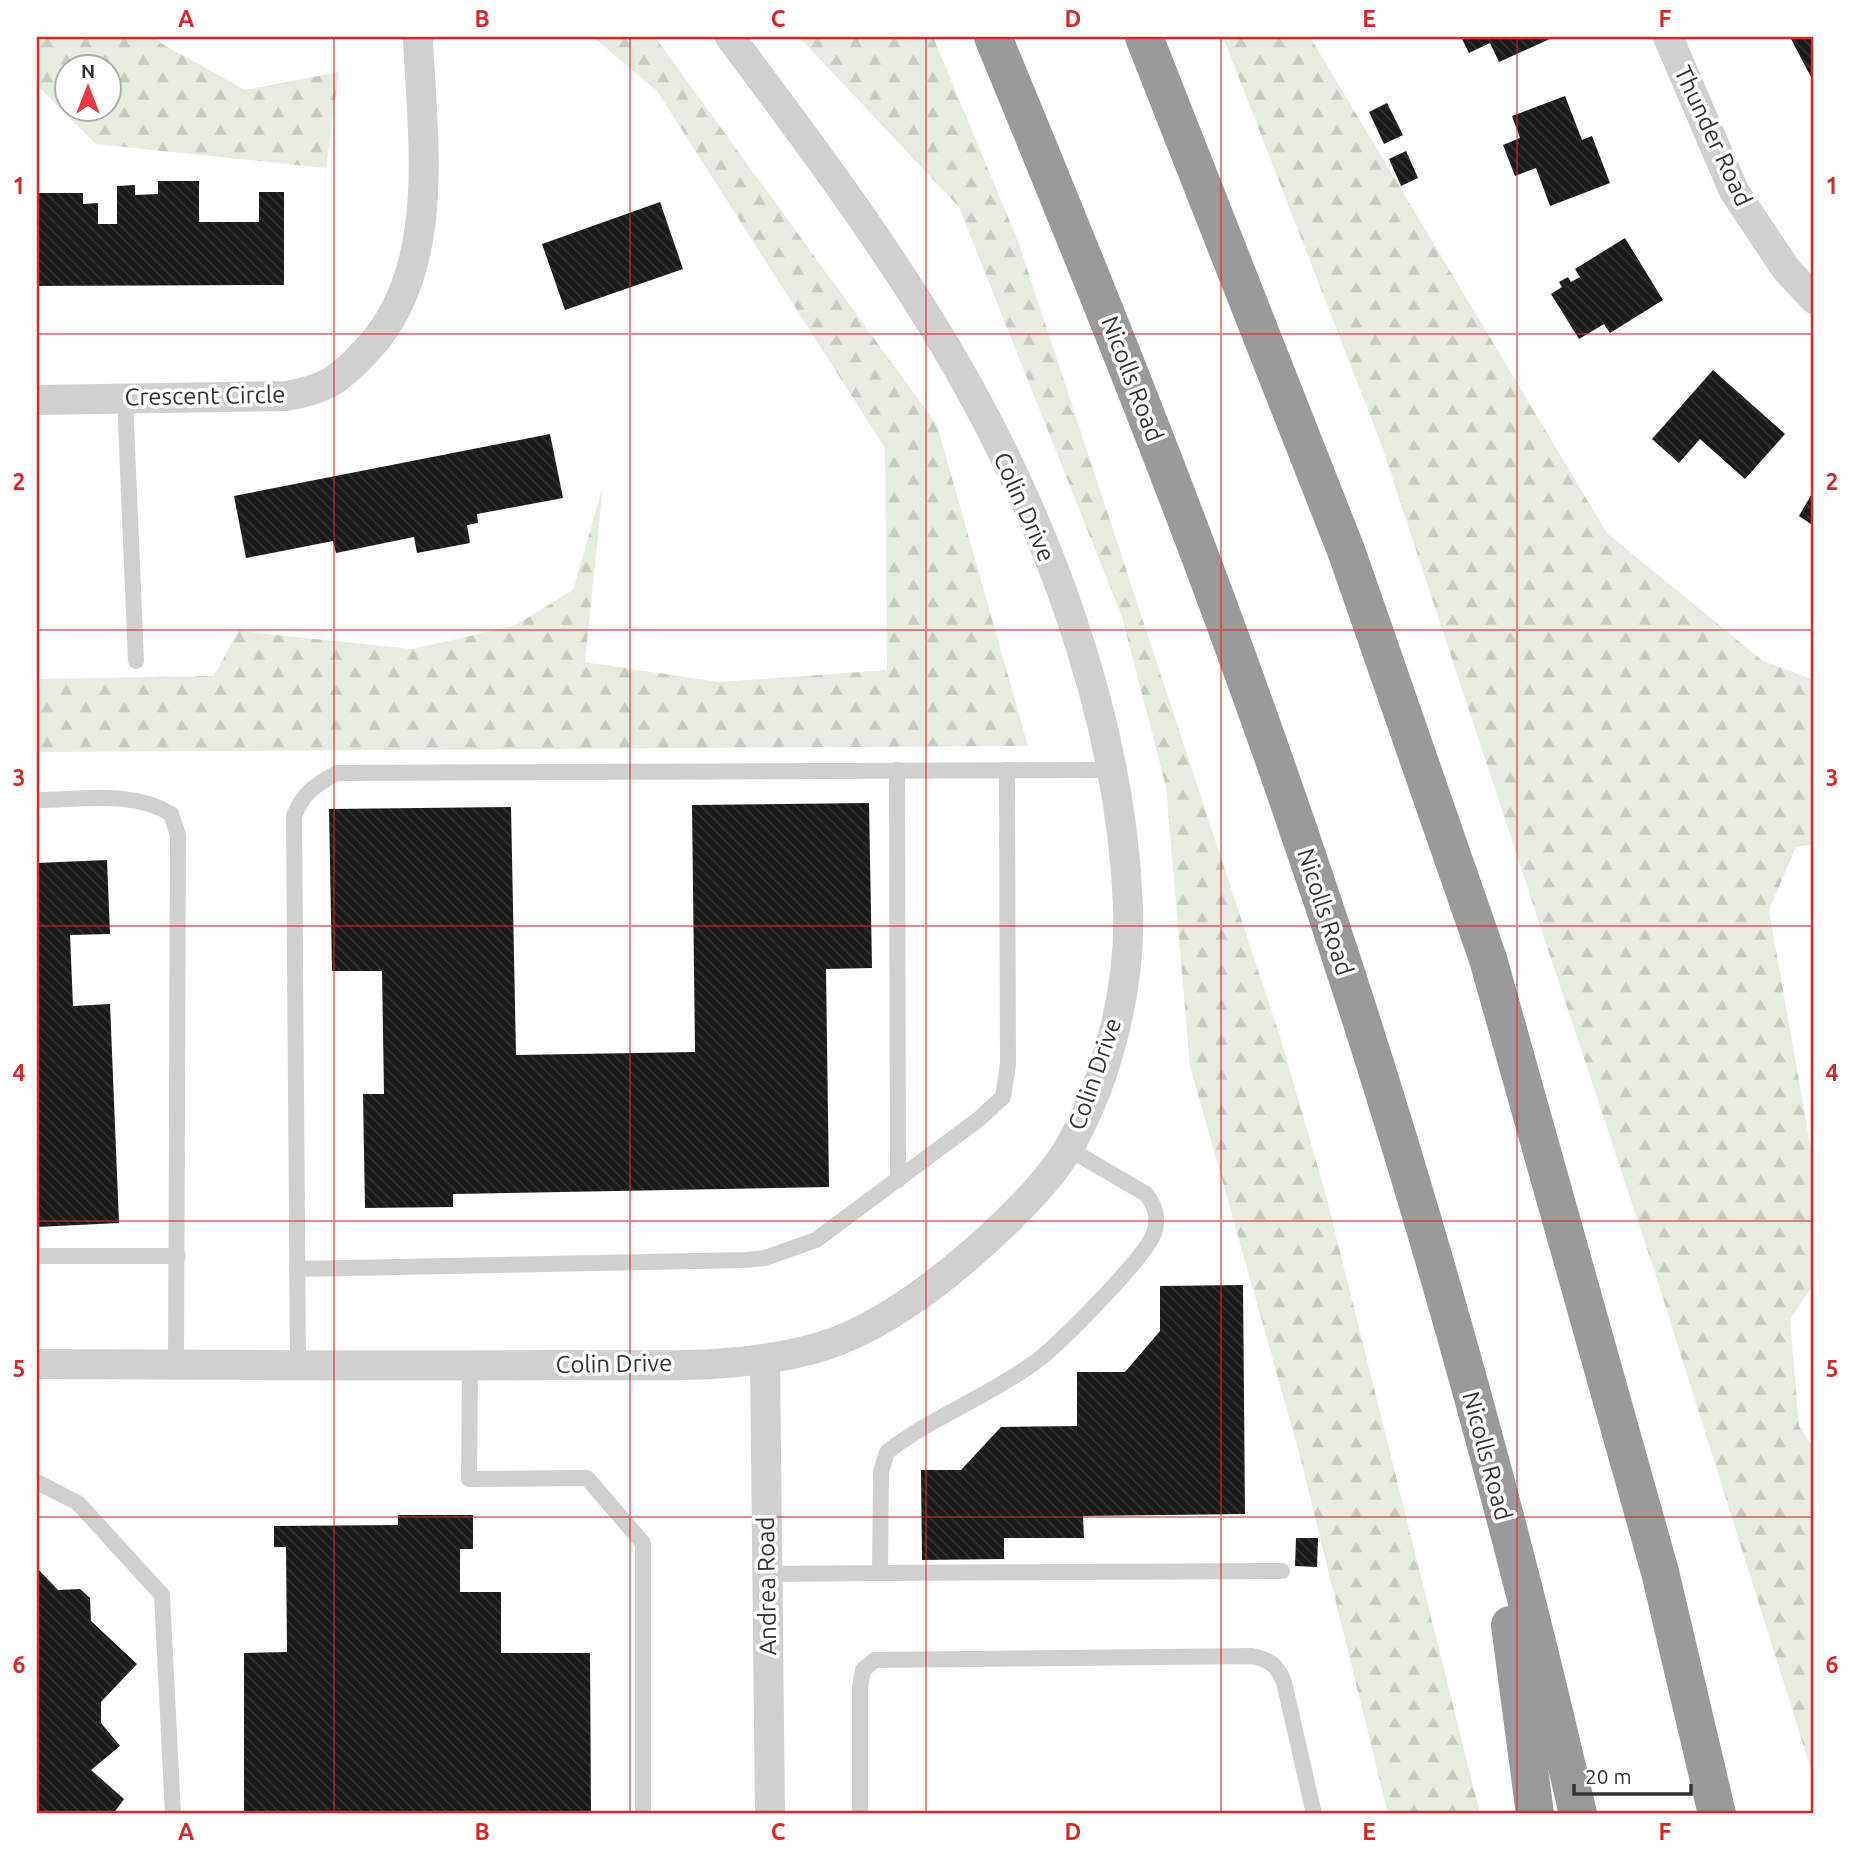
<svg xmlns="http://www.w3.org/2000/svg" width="1851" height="1851" font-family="Ubuntu,sans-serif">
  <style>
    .forest { fill: url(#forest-firs); fill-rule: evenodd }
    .building { fill: url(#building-back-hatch) }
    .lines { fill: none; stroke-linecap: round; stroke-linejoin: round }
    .lane { stroke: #d0d0d0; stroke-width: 16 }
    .street { stroke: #d0d0d0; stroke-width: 30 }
    .highway { stroke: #9a9a9a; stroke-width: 38 }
    .grid { fill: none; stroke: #d62828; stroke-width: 2; stroke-opacity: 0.55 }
    .labels { text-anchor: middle; stroke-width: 7; stroke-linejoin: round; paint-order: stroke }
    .street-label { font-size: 24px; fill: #333; stroke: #fff }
    .neatline { fill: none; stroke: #d62828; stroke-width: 2.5 }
    .grid-label { font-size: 23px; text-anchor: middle; font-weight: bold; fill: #d62828 }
  </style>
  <defs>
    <pattern id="forest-firs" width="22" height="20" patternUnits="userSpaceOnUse" patternTransform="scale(1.75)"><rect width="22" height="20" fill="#e6ecdf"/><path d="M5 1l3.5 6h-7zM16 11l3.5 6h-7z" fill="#c6cbc0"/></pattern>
    <pattern id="building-back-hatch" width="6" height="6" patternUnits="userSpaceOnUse" patternTransform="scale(1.75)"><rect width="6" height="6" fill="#1a1a1a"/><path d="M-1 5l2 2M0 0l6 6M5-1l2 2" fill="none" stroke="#333"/></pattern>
  </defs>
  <rect width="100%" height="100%" fill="#fff"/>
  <g class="forest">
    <path d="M 37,37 L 150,37 L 245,90 L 339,72 L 326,168 L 96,144 L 37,85 ZM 66,66 L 108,66 L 108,108 L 66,108 Z"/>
    <path d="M 593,37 L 655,37 L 937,425 L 1028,746 L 37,752 L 37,679 L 214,676 L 238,631 L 412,649 L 514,626 L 573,590 L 603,486 L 585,662 L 718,682 L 887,670 L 885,448 L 657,91 Z"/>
    <path d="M 799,37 L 933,37 L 1018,241 L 1282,1043 L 1327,1199 L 1480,1814 L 1388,1814 L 1300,1456 L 1190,1066 L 1166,787 L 1122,617 L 959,207 Z"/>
    <path d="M 1223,37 L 1310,37 L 1607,533 L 1763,661 L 1814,680 L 1814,844 L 1796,847 L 1769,910 L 1814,1166 L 1814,1284 L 1790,1319 L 1799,1426 L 1814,1448 L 1814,1779 L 1655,1273 L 1380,441 Z"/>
  </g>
  <g class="building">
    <path d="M 1461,37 L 1554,37 L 1499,62 L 1490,43 L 1469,53 Z"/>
    <path d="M 1790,37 L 1814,37 L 1814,78 L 1812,79 Z"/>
    <path d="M 1565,96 L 1582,140 L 1592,136 L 1610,183 L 1550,206 L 1536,168 L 1515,176 L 1503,145 L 1520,138 L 1512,116 Z"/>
    <path d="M 1387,103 L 1403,135 L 1384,144 L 1369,112 Z"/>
    <path d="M 1406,151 L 1418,178 L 1401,186 L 1389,159 Z"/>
    <path d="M 158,181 L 199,181 L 199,222 L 259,222 L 259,192 L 284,192 L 284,285 L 37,286 L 37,193 L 83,193 L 83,204 L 98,203 L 98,224 L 117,224 L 117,186 L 135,185 L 135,195 L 158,194 Z"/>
    <path d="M 660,202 L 683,269 L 565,310 L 542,244 Z"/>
    <path d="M 1625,238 L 1663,300 L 1610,333 L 1604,324 L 1579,339 L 1551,294 L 1562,287 L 1559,282 L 1568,277 L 1571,282 L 1580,277 L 1575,269 Z"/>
    <path d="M 1713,370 L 1785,434 L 1745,479 L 1700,439 L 1679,463 L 1652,439 Z"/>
    <path d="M 550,434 L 563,498 L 477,514 L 478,523 L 467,525 L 470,543 L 417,553 L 414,537 L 336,553 L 333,541 L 246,558 L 234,496 Z"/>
    <path d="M 1814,490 L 1814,526 L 1799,516 Z"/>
    <path d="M 869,803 L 872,968 L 826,969 L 829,1187 L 453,1194 L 453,1207 L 365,1208 L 363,1094 L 384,1094 L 382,971 L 332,971 L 329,809 L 511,807 L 516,1055 L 695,1052 L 692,805 Z"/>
    <path d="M 107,860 L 110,934 L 70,935 L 73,1006 L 110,1004 L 119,1223 L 37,1227 L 37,863 Z"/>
    <path d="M 1243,1285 L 1245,1514 L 1083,1516 L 1084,1538 L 1004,1538 L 1004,1559 L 922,1560 L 921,1470 L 961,1470 L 1001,1427 L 1077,1426 L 1077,1372 L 1125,1372 L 1160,1331 L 1160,1286 Z"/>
    <path d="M 398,1515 L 473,1515 L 473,1549 L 460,1549 L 460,1592 L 501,1592 L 501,1653 L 590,1653 L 591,1814 L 244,1814 L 244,1653 L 287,1652 L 286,1547 L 274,1547 L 274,1526 L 398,1525 Z"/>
    <path d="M 1296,1538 L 1318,1538 L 1317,1567 L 1295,1566 Z"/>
    <path d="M 37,1568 L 58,1590 L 80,1589 L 90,1598 L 91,1621 L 137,1664 L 101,1702 L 101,1723 L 120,1746 L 91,1770 L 124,1799 L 113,1814 L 37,1814 Z"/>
  </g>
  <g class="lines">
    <g class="lane">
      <path d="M 125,399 L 136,661"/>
      <path d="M 897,770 L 898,1180"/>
      <path d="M 37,800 C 81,800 133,790 171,814 L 178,835 L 176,1364"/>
      <path d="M 37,1256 L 178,1256"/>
      <path d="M 297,1269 L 745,1260 L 765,1258 L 816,1240 L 979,1119 L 1003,1097 L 1008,1065 L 1007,770"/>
      <path d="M 298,1365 L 294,816 C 303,793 315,785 337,773 L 1111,770"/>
      <path d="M 470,1366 L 469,1479 L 587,1478 L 643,1543 L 643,1814"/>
      <path d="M 37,1482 L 78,1503 L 162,1595 L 173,1814"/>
      <path d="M 880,1573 L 1282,1571"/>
      <path d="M 766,1574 L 880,1573 L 881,1472 L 887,1452 C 932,1417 987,1397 1034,1363 C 1057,1347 1146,1257 1154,1233 C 1159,1218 1156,1206 1146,1194 L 1069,1149"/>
      <path d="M 860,1814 L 860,1687 L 863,1670 L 875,1660 L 1252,1656 C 1270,1660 1277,1665 1284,1682 L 1314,1814"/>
    </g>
    <g class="street">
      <path d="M 1668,37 L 1734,191 L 1786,269 L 1814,299"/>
      <path d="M 37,400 L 286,396 C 327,389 339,380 367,350 C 443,269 422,139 418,37"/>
      <path d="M 765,1359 L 770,1814"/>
      <path d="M 37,1364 C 209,1364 380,1367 552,1365 C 640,1364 735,1372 820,1347 C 886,1327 955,1271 1004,1224 C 1028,1201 1055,1173 1071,1144 C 1109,1075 1131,985 1128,907 C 1121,714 1042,508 944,344 C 879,236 805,137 730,37"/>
    </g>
    <g class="highway">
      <path d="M 993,37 C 1078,243 1162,449 1238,659 C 1374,1032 1489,1427 1578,1814"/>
      <path d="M 1144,37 L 1347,553 L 1488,959 L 1660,1572 L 1717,1814"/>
      <path d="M 1510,1625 L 1535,1814"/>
    </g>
  </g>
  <path class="grid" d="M 334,37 L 334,1814M 630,37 L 630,1814M 926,37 L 926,1814M 1221,37 L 1221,1814M 1517,37 L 1517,1814M 37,334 L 1814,334M 37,630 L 1814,630M 37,926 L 1814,926M 37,1221 L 1814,1221M 37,1517 L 1814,1517"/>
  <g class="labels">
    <g class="street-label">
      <text transform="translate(1713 136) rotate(65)" y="8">Thunder Road</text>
      <text transform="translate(1132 379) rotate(69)" y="8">Nicolls Road</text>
      <text transform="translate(205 396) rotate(-1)" y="8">Crescent Circle</text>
      <text transform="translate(1024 507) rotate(66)" y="8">Colin Drive</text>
      <text transform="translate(1325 912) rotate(72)" y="8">Nicolls Road</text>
      <text transform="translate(1095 1074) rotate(-71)" y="8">Colin Drive</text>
      <text transform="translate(614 1364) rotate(-1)" y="8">Colin Drive</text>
      <text transform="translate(1487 1456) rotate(75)" y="8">Nicolls Road</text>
      <text transform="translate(767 1586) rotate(-91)" y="8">Andrea Road</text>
    </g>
  </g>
  <rect width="1851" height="1851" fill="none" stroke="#ffffff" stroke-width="77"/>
  <g transform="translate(88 88)"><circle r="33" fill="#ffffff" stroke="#adadad" stroke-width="2"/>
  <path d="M0-5L12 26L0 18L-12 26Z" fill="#e63946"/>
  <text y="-10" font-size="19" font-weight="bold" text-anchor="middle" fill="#333333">N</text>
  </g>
  <path d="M1574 1784v10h117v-10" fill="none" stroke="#333333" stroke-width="3.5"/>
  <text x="1585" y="1784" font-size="21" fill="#333333" stroke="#ffffff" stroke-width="5" paint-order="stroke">20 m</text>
  <rect x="38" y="38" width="1774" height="1774" class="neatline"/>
  <g class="grid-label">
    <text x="186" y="27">A</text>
    <text x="482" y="27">B</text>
    <text x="778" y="27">C</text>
    <text x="1073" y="27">D</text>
    <text x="1369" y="27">E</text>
    <text x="1665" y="27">F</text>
    <text x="19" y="194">1</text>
    <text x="1832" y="194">1</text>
    <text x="19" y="490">2</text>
    <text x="1832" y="490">2</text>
    <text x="19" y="786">3</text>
    <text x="1832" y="786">3</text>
    <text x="19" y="1081">4</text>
    <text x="1832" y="1081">4</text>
    <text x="19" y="1377">5</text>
    <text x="1832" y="1377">5</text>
    <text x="19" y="1673">6</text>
    <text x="1832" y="1673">6</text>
    <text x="186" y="1840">A</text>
    <text x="482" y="1840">B</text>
    <text x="778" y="1840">C</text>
    <text x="1073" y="1840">D</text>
    <text x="1369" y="1840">E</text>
    <text x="1665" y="1840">F</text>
  </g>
</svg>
